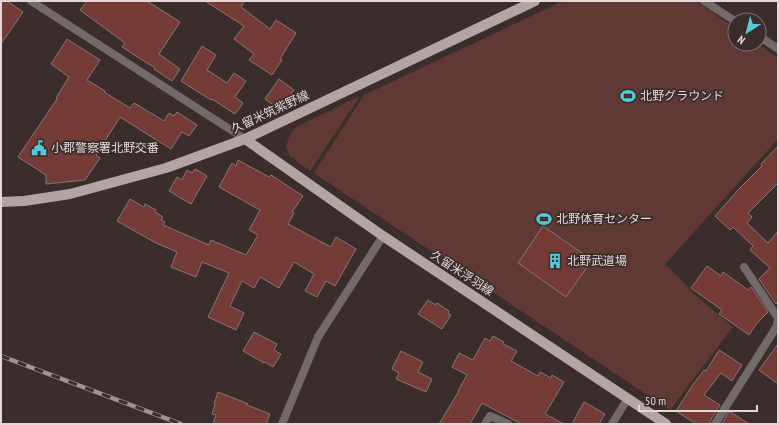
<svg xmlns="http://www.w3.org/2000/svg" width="779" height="425" font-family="'PT Sans Narrow','Noto Sans JP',sans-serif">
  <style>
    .green { fill: #603935 }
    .building { fill: #743a35; stroke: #867674 }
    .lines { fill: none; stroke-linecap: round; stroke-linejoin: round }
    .minor { stroke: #726b6a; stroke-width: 8 }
    .tertiary { stroke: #726b6a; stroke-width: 8 }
    .primary { stroke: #b3a5a3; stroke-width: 10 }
    .rail-casing { stroke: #9f9493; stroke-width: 4.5 }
    .rail { stroke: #3a2d2b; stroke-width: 3; stroke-dasharray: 9; stroke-linecap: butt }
    .labels { text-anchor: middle; stroke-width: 3.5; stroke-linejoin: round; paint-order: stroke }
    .poi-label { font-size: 12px; fill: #e1d8d7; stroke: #3a2d2b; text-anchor: start }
    .street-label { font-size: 12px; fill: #e1d8d7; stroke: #3a2d2b }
  </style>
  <rect width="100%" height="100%" fill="#3a2d2b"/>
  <g class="green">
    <path d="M 563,1 L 696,1 L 735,28 L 735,44 L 758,44 L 778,58 L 778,139 L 665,264 L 686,285 L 693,293 L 733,327 L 670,410 L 314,173 L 364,95 Z"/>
    <path d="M 360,96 L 310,171 L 290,156 L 286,147 L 289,137 L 296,127 Z"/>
  </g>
  <g class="building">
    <path d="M 1,1 L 7,1 L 23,12 L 1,44 Z"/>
    <path d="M 87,1 L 147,1 L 180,22 L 159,54 L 180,69 L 172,81 L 154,69 L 155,68 L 122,47 L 125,43 L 80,10 Z"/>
    <path d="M 205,1 L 245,1 L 241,7 L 270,29 L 276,20 L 296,33 L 280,59 L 282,60 L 272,75 L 249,60 L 254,54 L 234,39 L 244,26 Z"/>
    <path d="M 67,39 L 100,60 L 87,80 L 105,91 L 104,92 L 130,108 L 134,103 L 164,121 L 169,113 L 174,116 L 177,112 L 197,125 L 189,136 L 182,132 L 171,149 L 120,117 L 96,155 L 100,158 L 85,180 L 46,184 L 46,175 L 18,157 L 57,99 L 56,98 L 69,77 L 51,64 Z"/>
    <path d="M 202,46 L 216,55 L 207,70 L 227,83 L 234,73 L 246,81 L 235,97 L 243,103 L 235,114 L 212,99 L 211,100 L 181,81 Z"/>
    <path d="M 279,79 L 294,90 L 283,104 L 282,103 L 278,108 L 265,99 Z"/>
    <path d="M 778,146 L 778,183 L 748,213 L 752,217 L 747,223 L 768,243 L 778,231 L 778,302 L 776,304 L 759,279 L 770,268 L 750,250 L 753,246 L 733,227 L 730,230 L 715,216 L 737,191 L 762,166 L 761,164 Z"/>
    <path d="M 238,160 L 269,177 L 271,175 L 303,196 L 292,212 L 294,213 L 288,224 L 331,247 L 336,237 L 356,249 L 335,286 L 326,281 L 317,297 L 305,291 L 314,274 L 294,262 L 279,288 L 260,277 L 254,288 L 242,281 L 230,306 L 244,313 L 236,330 L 208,317 L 229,273 L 202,262 L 196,277 L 171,267 L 177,252 L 156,243 L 117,221 L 130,199 L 144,207 L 145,204 L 156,210 L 155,212 L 163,217 L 161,220 L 165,222 L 163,225 L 209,245 L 211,240 L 246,255 L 258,235 L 249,230 L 260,210 L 219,187 L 232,163 L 236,166 Z"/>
    <path d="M 195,169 L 207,176 L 191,204 L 169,191 L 177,177 L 182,180 L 187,170 L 192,173 Z"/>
    <path d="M 543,226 L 592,260 L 566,297 L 518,263 Z"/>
    <path d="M 707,266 L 721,276 L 723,272 L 748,290 L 751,287 L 768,312 L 757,323 L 749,335 L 719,314 L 722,310 L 691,288 Z"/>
    <path d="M 428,300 L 436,305 L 437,303 L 449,311 L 448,314 L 451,315 L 442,329 L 418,314 Z"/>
    <path d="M 254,332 L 277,344 L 274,350 L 281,354 L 273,367 L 265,362 L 264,363 L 243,351 Z"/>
    <path d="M 493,336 L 504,342 L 503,344 L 517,351 L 511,361 L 538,376 L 540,372 L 551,378 L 552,375 L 564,382 L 545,414 L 564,424 L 521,424 L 482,403 L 470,424 L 439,424 L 459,391 L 458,391 L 467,375 L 452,367 L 459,353 L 473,360 L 485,338 L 490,341 Z"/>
    <path d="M 778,344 L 778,384 L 759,370 Z"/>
    <path d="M 719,350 L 742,365 L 732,381 L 721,373 L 704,395 L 720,405 L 710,421 L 710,424 L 696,424 L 676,411 L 692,386 L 704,370 L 706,371 Z"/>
    <path d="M 401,351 L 423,362 L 418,372 L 432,379 L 426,392 L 396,379 L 399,373 L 392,369 Z"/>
    <path d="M 218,392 L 241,401 L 248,404 L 247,405 L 270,414 L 266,424 L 213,424 L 216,415 L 212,414 L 215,405 L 214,404 Z"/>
    <path d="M 584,402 L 605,414 L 599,424 L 572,424 Z"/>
    <path d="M 729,411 L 749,424 L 722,424 Z"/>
  </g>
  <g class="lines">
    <g class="minor">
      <path d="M 704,1 L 735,21"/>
      <path d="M 759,36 L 778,49"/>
      <path d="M 282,424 L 318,337 L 383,236"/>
      <path d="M 485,424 L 490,416 L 508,424"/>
      <path d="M 612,424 L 628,398"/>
      <path d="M 715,424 L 777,326 L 778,318 L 744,267"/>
    </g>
    <path class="tertiary" d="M 31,1 L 245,139"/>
    <g class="primary">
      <path d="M 245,139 L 383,236 L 666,424"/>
      <path d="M 1,202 L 24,201 L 70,194 L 166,168 L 245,139 L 535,1"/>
    </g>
    <g class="rail-casing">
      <path id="rail" d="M 1,356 L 181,424"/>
    </g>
    <use href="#rail" class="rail"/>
  </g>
  <defs>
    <g id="stadium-bare" transform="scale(1.2)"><path d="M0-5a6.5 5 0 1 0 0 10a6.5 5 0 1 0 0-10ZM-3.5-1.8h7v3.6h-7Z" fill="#53cbda" stroke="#3a2d2b" stroke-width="2.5" paint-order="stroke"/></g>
    <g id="civic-bare" transform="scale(1.2)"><path d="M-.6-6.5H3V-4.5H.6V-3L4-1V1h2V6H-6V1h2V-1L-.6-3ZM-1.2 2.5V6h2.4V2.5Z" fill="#53cbda" stroke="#3a2d2b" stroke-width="2.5" paint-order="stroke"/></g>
    <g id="building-bare" transform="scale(1.2)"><path d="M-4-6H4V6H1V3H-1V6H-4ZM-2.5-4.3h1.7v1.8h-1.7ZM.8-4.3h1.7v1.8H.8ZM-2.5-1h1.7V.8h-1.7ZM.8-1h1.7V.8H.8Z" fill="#53cbda" stroke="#3a2d2b" stroke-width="2.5" paint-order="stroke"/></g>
  </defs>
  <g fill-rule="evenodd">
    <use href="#stadium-bare" x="628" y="96"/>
    <use href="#civic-bare" x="39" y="148"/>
    <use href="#stadium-bare" x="544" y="219"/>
    <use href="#building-bare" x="555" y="261"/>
  </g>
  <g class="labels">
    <g class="poi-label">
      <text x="640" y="100">北野グラウンド</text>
      <text x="51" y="152">小郡警察署北野交番</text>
      <text x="556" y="223">北野体育センター</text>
      <text x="567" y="265">北野武道場</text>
    </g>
    <g class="street-label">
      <text transform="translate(270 112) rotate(-25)" y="4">久留米筑紫野線</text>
      <text transform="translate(462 273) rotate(33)" y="4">久留米浮羽線</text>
    </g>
  </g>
  <rect width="779" height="425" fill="none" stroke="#e1d8d7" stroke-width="4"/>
  <g transform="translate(747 32) rotate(216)"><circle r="19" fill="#3a2d2b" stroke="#7d7170"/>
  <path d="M0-3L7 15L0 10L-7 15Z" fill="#53cbda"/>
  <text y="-6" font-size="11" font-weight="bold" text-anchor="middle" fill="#e1d8d7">N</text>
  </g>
  <path d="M639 405v6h118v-6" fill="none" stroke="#e1d8d7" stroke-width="2"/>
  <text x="645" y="405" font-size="12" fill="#e1d8d7" stroke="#3a2d2b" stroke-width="3" paint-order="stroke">50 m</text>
</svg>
